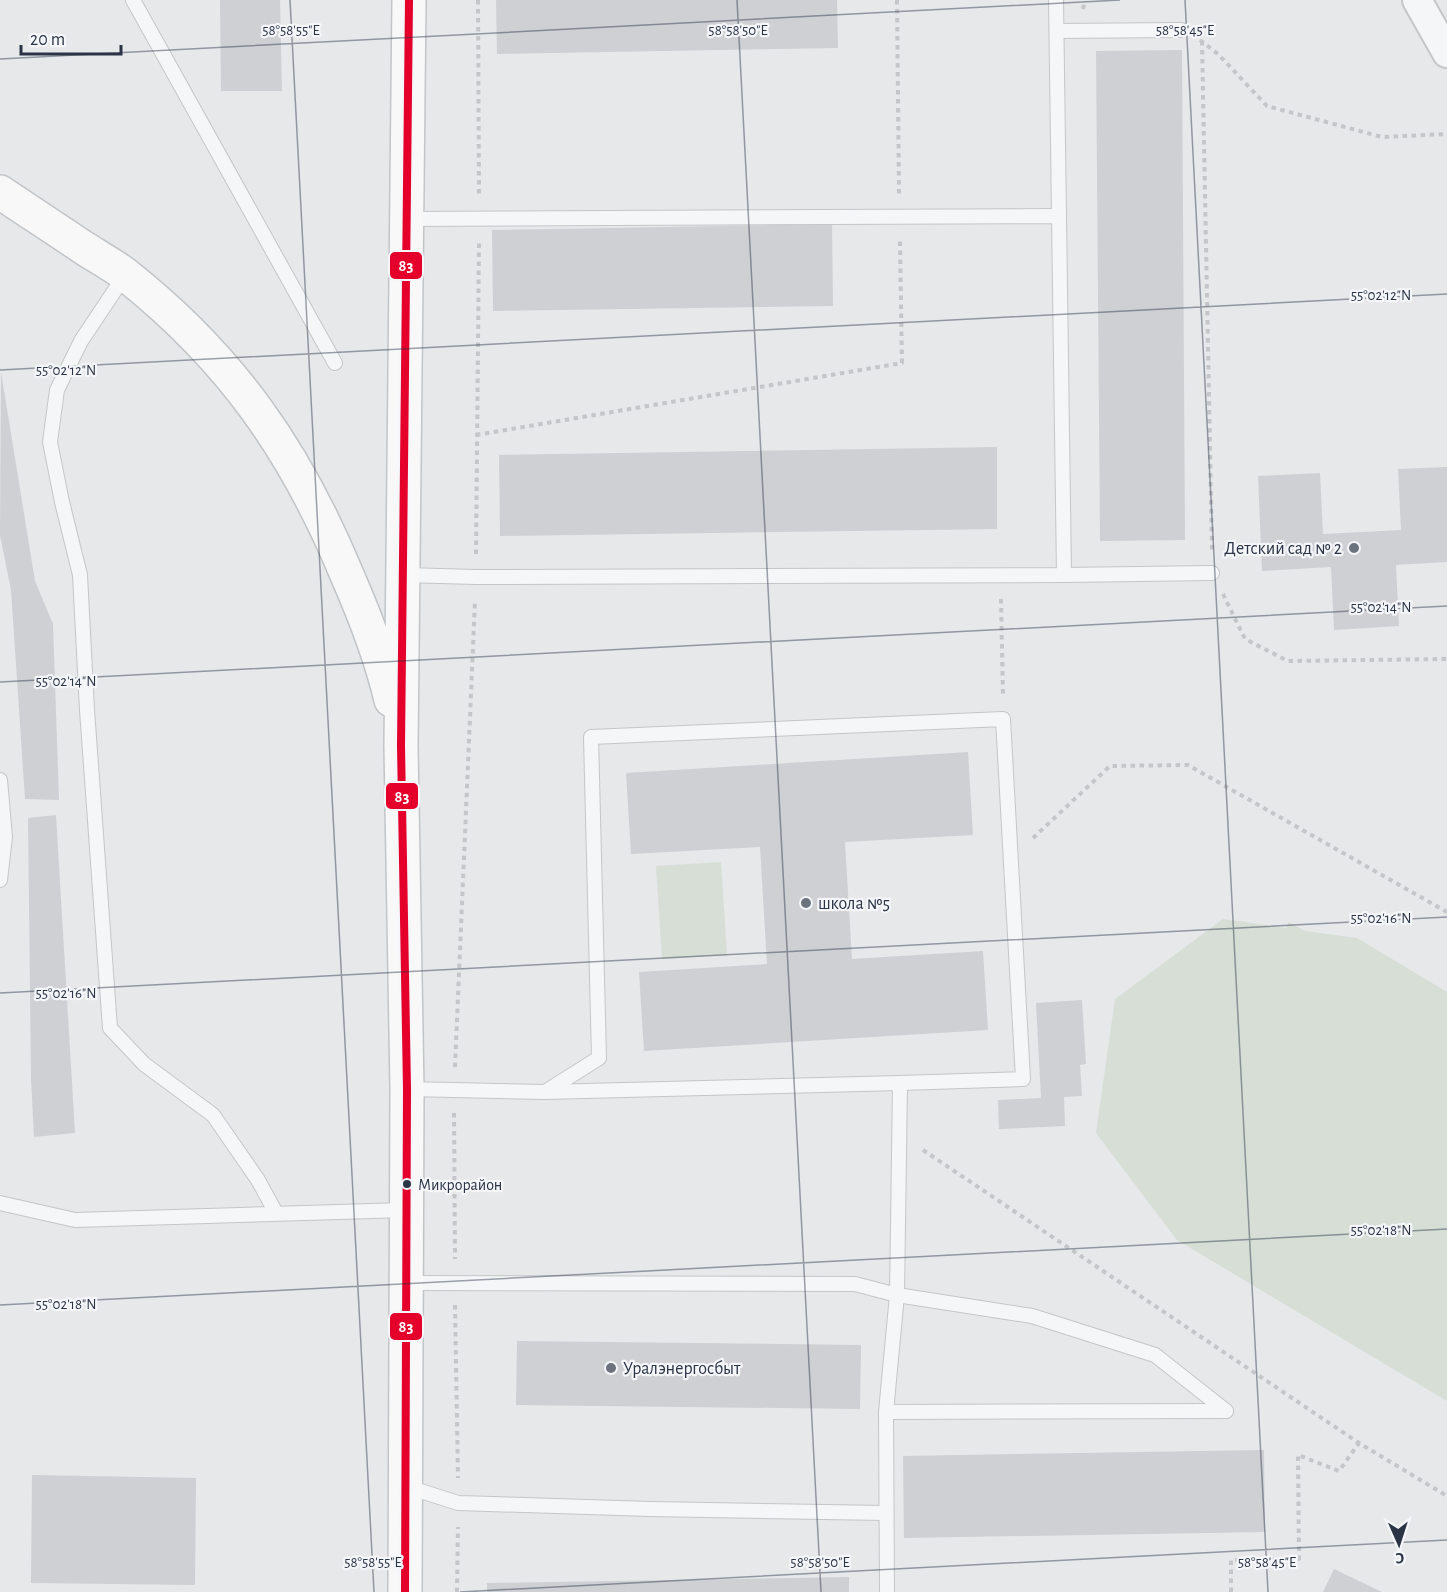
<svg xmlns="http://www.w3.org/2000/svg" width="1447" height="1592" font-family="'Alegreya Sans',sans-serif">
  <style>
    .green { fill: #d6ded6 }
    .building { fill: #ced0d3 }
    .lines { fill: none; stroke-linecap: round; stroke-linejoin: round }
    .lane-casing { stroke: #c4c6c8; stroke-width: 16 }
    .street-casing { stroke: #c4c6c8; stroke-width: 32 }
    .primary-casing { stroke: #c2c5c8; stroke-width: 36 }
    .path { stroke: #c5c6ca; stroke-width: 4; stroke-dasharray: 4.5 4.5; stroke-linecap: butt }
    .lane { stroke: #f5f6f7; stroke-width: 14 }
    .street { stroke: #f5f6f7; stroke-width: 28 }
    .primary { stroke: #f8f8f8; stroke-width: 33 }
    .bus-1-casing { stroke: #f4f6f9; stroke-width: 12 }
    .bus-1 { stroke: #e4002b; stroke-width: 8 }
    .ticks { fill: none; stroke: #2b3445; stroke-width: 1.5; stroke-opacity: 0.45 }
    .poi-dot { fill: #6c737f; stroke: #f4f6f9; stroke-width: 2 }
    .bus-dot { fill: #2b3445; stroke: #f4f6f9; stroke-width: 2 }
    .labels { text-anchor: middle; stroke-width: 4.5; stroke-linejoin: round; paint-order: stroke }
    .bus-label { font-size: 16px; fill: #2b3445; stroke: #f4f6f9; text-anchor: start }
    .poi-label { font-size: 18px; fill: #2b3445; stroke: #f4f6f9; text-anchor: start }
    .ticks-label { font-size: 15px; text-anchor: middle; fill: #2b3445; stroke: #f4f6f9; stroke-width: 4.5; stroke-linejoin: round; paint-order: stroke }
    .line-badge { stroke: #f4f6f9; stroke-width: 2 }
    .badge-label { font-size: 16px; text-anchor: middle; font-weight: bold; fill: #fff }
  </style>
  <rect width="100%" height="100%" fill="#e6e8ea"/>
  <g class="green">
    <path d="M 721,862 L 727,955 L 662,959 L 656,866 Z"/>
    <path d="M 1223,919 L 1286,928 L 1289,922 L 1305,931 L 1357,938 L 1447,992 L 1447,1401 L 1177,1240 L 1096,1133 L 1115,999 Z"/>
  </g>
  <g class="building">
    <path d="M 220,0 L 280,0 L 282,91 L 221,91 Z"/>
    <path d="M 496,0 L 837,0 L 838,48 L 497,54 Z"/>
    <path d="M 1182,50 L 1185,540 L 1100,541 L 1096,51 Z"/>
    <path d="M 832,224 L 833,306 L 493,311 L 492,230 Z"/>
    <path d="M 1,372 L 35,581 L 53,624 L 59,800 L 25,799 L 11,590 L 0,535 Z"/>
    <path d="M 997,447 L 997,529 L 500,536 L 499,455 Z"/>
    <path d="M 1447,467 L 1447,562 L 1396,565 L 1399,626 L 1334,630 L 1331,567 L 1262,571 L 1258,476 L 1320,473 L 1323,534 L 1401,530 L 1398,469 Z"/>
    <path d="M 968,752 L 973,835 L 845,842 L 852,959 L 983,951 L 988,1030 L 644,1051 L 639,972 L 767,964 L 760,847 L 631,854 L 626,773 Z"/>
    <path d="M 56,815 L 75,1133 L 34,1137 L 31,1079 L 28,818 Z"/>
    <path d="M 1082,1000 L 1086,1064 L 1080,1065 L 1082,1096 L 1064,1097 L 1065,1126 L 999,1129 L 998,1100 L 1041,1098 L 1036,1003 Z"/>
    <path d="M 517,1341 L 861,1345 L 860,1409 L 516,1405 Z"/>
    <path d="M 1264,1450 L 1265,1532 L 904,1538 L 903,1456 Z"/>
    <path d="M 32,1475 L 196,1478 L 195,1585 L 31,1583 Z"/>
    <path d="M 1334,1569 L 1382,1592 L 1323,1592 Z"/>
    <path d="M 849,1577 L 849,1592 L 487,1592 L 487,1583 Z"/>
  </g>
  <g class="lines">
    <g class="lane-casing">
      <g id="lane">
        <path d="M 133,0 L 335,363"/>
        <path d="M 1056,0 L 1059,216"/>
        <path d="M 1057,31 L 1181,30"/>
        <path d="M 125,275 L 81,341 L 57,390 L 50,442 L 62,502 L 80,575 L 87,710 L 110,1028 L 144,1064 L 213,1115 L 258,1180 L 276,1213"/>
        <path d="M 404,575 L 476,577 L 1064,575 L 1059,216 L 407,219"/>
        <path d="M 1064,575 L 1212,573"/>
        <path d="M 0,780 L 5,837 L 0,880"/>
        <path d="M 407,1089 L 545,1092 L 900,1083 L 897,1295 L 886,1412 L 887,1592"/>
        <path d="M 545,1092 L 599,1058 L 591,737 L 1003,719 L 1023,1079 L 900,1083"/>
        <path d="M 0,1203 L 75,1220 L 406,1210"/>
        <path d="M 405,1283 L 855,1284 L 897,1295 L 1032,1316 L 1155,1355 L 1226,1411"/>
        <path d="M 886,1412 L 1226,1411"/>
        <path d="M 405,1486 L 458,1503 L 650,1509 L 886,1513"/>
      </g>
    </g>
    <g class="street-casing">
      <path id="street" d="M 1417,0 L 1447,53"/>
    </g>
    <g class="primary-casing">
      <g id="primary">
        <path d="M 0,192 C 28,211 56,229 84,248 C 98,257 113,265 126,275 C 232,359 296,452 347,575 C 365,616 381,657 391,700"/>
        <path d="M 405,1592 L 407,1089 L 401,746 L 409,0"/>
      </g>
    </g>
    <g class="path">
      <path d="M 478,0 L 479,194"/>
      <path d="M 897,0 L 899,194"/>
      <path d="M 1083,9 L 1085,0"/>
      <path d="M 1200,40 L 1218,54 L 1267,106 L 1382,137 L 1447,134"/>
      <path d="M 1202,41 L 1212,550"/>
      <path d="M 476,435 L 902,363 L 900,241"/>
      <path d="M 476,554 L 479,241"/>
      <path d="M 1223,594 L 1245,639 L 1288,661 L 1447,659"/>
      <path d="M 1001,599 L 1003,697"/>
      <path d="M 1033,838 L 1110,766 L 1188,765 L 1447,912"/>
      <path d="M 455,1067 L 475,601"/>
      <path d="M 454,1113 L 455,1259"/>
      <path d="M 923,1150 L 1359,1443 L 1447,1496"/>
      <path d="M 455,1305 L 458,1478"/>
      <path d="M 457,1592 L 458,1527"/>
      <path d="M 1231,1592 L 1231,1560 L 1299,1559 L 1298,1455 L 1339,1471 L 1359,1443"/>
    </g>
    <use href="#lane" class="lane"/>
    <use href="#street" class="street"/>
    <use href="#primary" class="primary"/>
    <g class="bus-1-casing">
      <path id="bus-1" d="M 405,1592 L 407,1089 L 401,746 L 409,0"/>
    </g>
    <use href="#bus-1" class="bus-1"/>
  </g>
  <path class="ticks" d="M 290,0 L 374,1592M 737,0 L 821,1592M 1185,0 L 1268,1592M 0,59 L 1120,0M 0,370 L 1447,294M 0,682 L 1447,606M 0,993 L 1447,917M 0,1305 L 1447,1229M 460,1592 L 1447,1540"/>
  <g class="poi-dot">
    <circle cx="1354" cy="548" r="6"/>
    <circle cx="806" cy="903" r="6"/>
    <circle cx="611" cy="1368" r="6"/>
  </g>
  <circle class="bus-dot" cx="407" cy="1184" r="5"/>
  <g class="labels">
    <g class="bus-label">
      <text x="418" y="1190">Микрорайон</text>
    </g>
    <g class="poi-label">
      <text x="1342" y="554" text-anchor="end">Детский сад № 2</text>
      <text x="818" y="909">школа №5</text>
      <text x="623" y="1374">Уралэнергосбыт</text>
    </g>
  </g>
  <g class="ticks-label">
    <text x="738" y="35">58°58'50"E</text>
    <text x="291" y="35">58°58'55"E</text>
    <text x="1185" y="35">58°58'45"E</text>
    <text x="1381" y="300">55°02'12"N</text>
    <text x="66" y="375">55°02'12"N</text>
    <text x="1381" y="612">55°02'14"N</text>
    <text x="66" y="686">55°02'14"N</text>
    <text x="1381" y="923">55°02'16"N</text>
    <text x="66" y="998">55°02'16"N</text>
    <text x="1381" y="1235">55°02'18"N</text>
    <text x="66" y="1309">55°02'18"N</text>
    <text x="373" y="1567">58°58'55"E</text>
    <text x="820" y="1567">58°58'50"E</text>
    <text x="1267" y="1567">58°58'45"E</text>
  </g>
  <g class="line-badge">
    <rect x="389" y="251" width="34" height="29" rx="6" fill="#e4002b"/>
    <rect x="385" y="782" width="34" height="28" rx="6" fill="#e4002b"/>
    <rect x="389" y="1312" width="34" height="29" rx="6" fill="#e4002b"/>
  </g>
  <g class="badge-label">
    <text x="406" y="271">83</text>
    <text x="402" y="802">83</text>
    <text x="406" y="1332">83</text>
  </g>
  <g transform="translate(1399 1544) rotate(177)" stroke="#f4f6f9" stroke-width="4.5" paint-order="stroke">
  <path d="M0-4.5L10 22L0 15L-10 22Z" fill="#2b3445"/>
  <text y="-9" font-size="16" font-weight="bold" text-anchor="middle" fill="#2b3445">С</text>
  </g>
  <path d="M21 45v9h100v-9" fill="none" stroke="#2b3445" stroke-width="3"/>
  <text x="30" y="45" font-size="18" fill="#2b3445" stroke="#f4f6f9" stroke-width="4.5" paint-order="stroke">20 m</text>
</svg>
